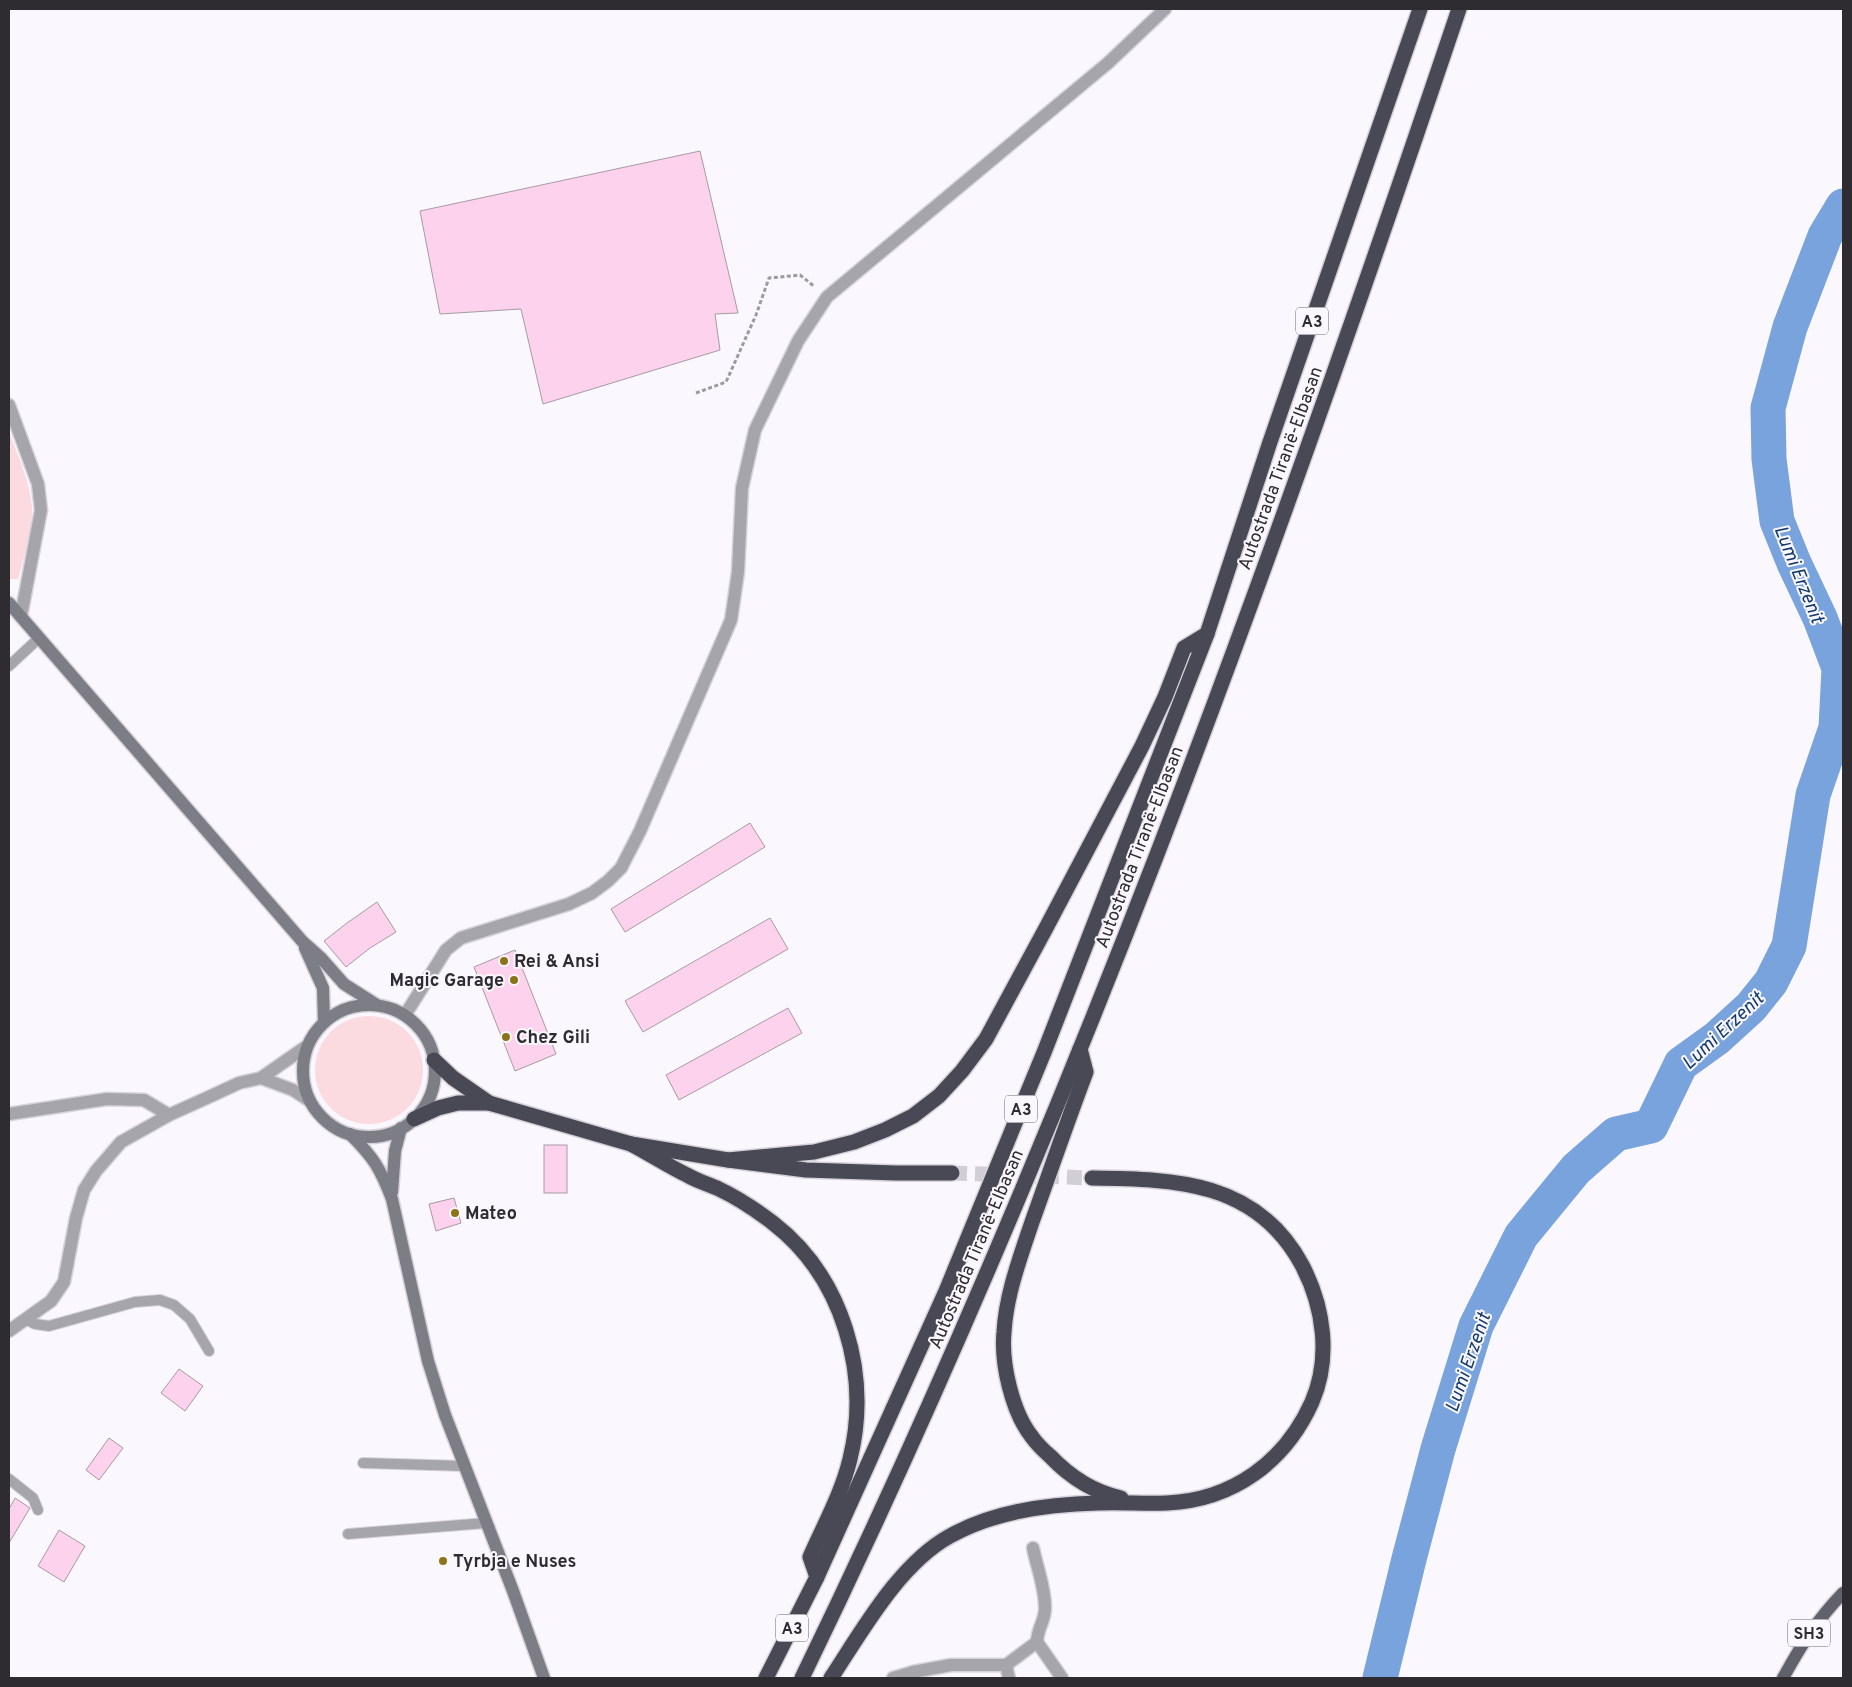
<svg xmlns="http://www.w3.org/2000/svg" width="1852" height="1687" font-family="Overpass,sans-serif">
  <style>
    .green { fill: #fbdbe0 }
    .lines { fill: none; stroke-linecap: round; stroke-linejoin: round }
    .river { stroke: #78a3dd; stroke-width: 35 }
    .building { fill: #fcd2ed; stroke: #a79aa2 }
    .highway-tunnel { stroke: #d2ced6; stroke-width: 15; stroke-dasharray: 15 8; stroke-linecap: butt }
    .lane-casing { stroke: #d6d2da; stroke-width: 12 }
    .street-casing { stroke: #d6d2da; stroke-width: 15 }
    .secondary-casing { stroke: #d6d2da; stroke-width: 15 }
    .primary-casing { stroke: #d6d2da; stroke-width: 15 }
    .highway-casing { stroke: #d6d2da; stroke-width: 18 }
    .path { stroke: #9d99a0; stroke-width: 3; stroke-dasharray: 4 2.5; stroke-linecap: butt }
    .lane { stroke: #a5a5ab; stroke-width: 10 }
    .street { stroke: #a5a5ab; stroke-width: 12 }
    .secondary { stroke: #7d7d86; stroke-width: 12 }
    .primary { stroke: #61616b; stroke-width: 12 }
    .highway { stroke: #494955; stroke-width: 15 }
    .poi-dot { fill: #8d7317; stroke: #fbf7ff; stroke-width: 2 }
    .labels { text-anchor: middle; stroke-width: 4; stroke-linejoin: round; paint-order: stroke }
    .shield { fill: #fbf7ff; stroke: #6c696f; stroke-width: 1 }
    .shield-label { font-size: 16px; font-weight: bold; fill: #2f2c31 }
    .street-label { font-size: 18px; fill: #2f2c31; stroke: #fbf7ff }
    .poi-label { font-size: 18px; font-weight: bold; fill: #2f2c31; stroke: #fbf7ff; text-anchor: start }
    .water-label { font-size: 19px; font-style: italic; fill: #113a6f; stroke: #fbf7ff }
  </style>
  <rect width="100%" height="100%" fill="#fbf7ff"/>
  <g class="green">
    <path d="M 9,432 C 18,456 30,481 32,507 C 33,526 24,560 18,579 L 9,579 Z"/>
    <circle cx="369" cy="1070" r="54"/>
  </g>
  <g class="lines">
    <path class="river" d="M 1380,1678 L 1409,1559 L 1438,1449 L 1476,1326 L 1521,1236 L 1576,1169 L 1616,1134 L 1651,1126 L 1681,1064 L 1717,1038 L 1751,1007 L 1771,982 L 1789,946 L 1813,795 L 1836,728 L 1839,668 L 1820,618 L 1794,563 L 1777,521 L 1769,459 L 1768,408 L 1790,327 L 1825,236 L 1843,206"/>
  </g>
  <g class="building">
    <path d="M 700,151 L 738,313 L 715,314 L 720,350 L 543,404 L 521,309 L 440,314 L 420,211 Z"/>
    <path d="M 750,823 L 765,847 L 625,932 L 611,909 Z"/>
    <path d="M 377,902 L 396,932 L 370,948 L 346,967 L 324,941 L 347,923 Z"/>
    <path d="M 770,918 L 788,949 L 643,1032 L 625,1001 Z"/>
    <path d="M 515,950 L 556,1054 L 515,1071 L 474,967 Z"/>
    <path d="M 788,1008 L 802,1033 L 679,1100 L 666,1075 Z"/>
    <rect x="544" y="1145" width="23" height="48"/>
    <path d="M 454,1198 L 461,1223 L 436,1231 L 429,1204 Z"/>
    <path d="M 179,1369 L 203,1386 L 185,1411 L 161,1393 Z"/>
    <path d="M 109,1438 L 123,1448 L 99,1480 L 86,1470 Z"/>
    <path d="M 15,1498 L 30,1508 L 9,1543 L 9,1509 Z"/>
    <path d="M 59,1530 L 85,1546 L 64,1582 L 38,1566 Z"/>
  </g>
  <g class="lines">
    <path class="highway-tunnel" d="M 952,1173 L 1092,1178"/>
    <g class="lane-casing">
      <g id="lane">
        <path d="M 9,666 L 39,638"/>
        <path d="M 25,1319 L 35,1324 L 49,1326 L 135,1302 L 160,1300 L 174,1305 L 190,1319 L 209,1351"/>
        <path d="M 363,1463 L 464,1466"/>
        <path d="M 9,1479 L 33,1498 L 38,1510"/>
        <path d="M 348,1534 L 486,1523"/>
      </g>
    </g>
    <g class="street-casing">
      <g id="street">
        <path d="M 9,405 L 38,484 L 41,510 L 21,616"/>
        <path d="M 405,1015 L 446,950 L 461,938 L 569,904 L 592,893 L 608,881 L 621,868 L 640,831 L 731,620 L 738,572 L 742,488 L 755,430 L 798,341 L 827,297 L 1108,63 L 1165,9"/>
        <path d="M 261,1078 L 293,1090 L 310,1101"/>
        <path d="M 9,1114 L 107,1099 L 144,1100 L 169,1115"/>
        <path d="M 9,1331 L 51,1301 L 64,1282 L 76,1218 L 84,1190 L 96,1171 L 121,1142 L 169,1115 L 211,1096 L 239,1083 L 261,1078 L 307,1046"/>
        <path d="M 1037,1642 L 1062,1678"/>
        <path d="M 1006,1665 L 1009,1678"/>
        <path d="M 893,1678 L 913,1672 L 951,1665 L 1006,1665 L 1037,1642 C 1037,1629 1046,1619 1045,1607 C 1045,1587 1037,1568 1033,1548"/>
      </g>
    </g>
    <g class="secondary-casing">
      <g id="secondary">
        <path d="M 9,603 L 302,941 L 321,958 L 344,984 L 377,1005"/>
        <path d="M 305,948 L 323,988 L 324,1022"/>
        <circle cx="369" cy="1071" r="66"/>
        <path d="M 350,1134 C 374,1158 380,1168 392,1199 L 428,1361 L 445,1415 L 513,1591 L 544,1678"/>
        <path d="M 392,1192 L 395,1151 L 401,1128"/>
      </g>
    </g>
    <g class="primary-casing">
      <path id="primary" d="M 1783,1678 C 1802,1644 1816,1621 1843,1593"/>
    </g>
    <g class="highway-casing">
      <g id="highway">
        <path d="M 1080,1049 L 1086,1072 C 1067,1122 1050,1172 1032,1222 C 1020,1258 1006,1295 1004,1332 C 1001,1363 1012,1412 1032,1437 C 1037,1444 1043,1450 1050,1456 C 1069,1476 1093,1492 1121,1498"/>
        <path d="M 434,1060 L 453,1078 L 489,1103"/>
        <path d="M 414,1119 L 438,1108 L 458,1103 L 489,1103 L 631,1144 L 728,1160 L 806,1170 L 896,1173 L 952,1173"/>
        <path d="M 631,1144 C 650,1154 668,1166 687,1175 C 697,1181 708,1184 719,1189 C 738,1198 756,1210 773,1223 C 843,1277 871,1374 850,1459 C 842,1493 824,1525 810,1557 L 817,1577"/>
        <path d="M 728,1160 L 814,1152 L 854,1142 L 885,1130 L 913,1116 L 939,1096 L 962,1071 L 986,1039 L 1046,928 L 1142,746 L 1165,697 L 1184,648 L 1207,634"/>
        <path d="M 766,1678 L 817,1577 L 946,1291 L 1045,1050 L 1207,634 L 1269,445 L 1420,9"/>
        <path d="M 802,1678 C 1063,1141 1269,574 1459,9"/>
        <path d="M 831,1678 C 862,1631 899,1564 950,1536 C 993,1512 1049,1504 1098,1503 C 1121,1502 1144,1504 1167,1503 C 1233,1500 1285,1462 1312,1402 C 1331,1358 1324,1307 1302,1265 C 1257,1181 1175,1179 1092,1178"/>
      </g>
    </g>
    <path class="path" d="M 696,393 L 726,382 L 756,315 L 769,278 L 800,275 L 815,287"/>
    <use href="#lane" class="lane"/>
    <use href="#street" class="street"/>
    <use href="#secondary" class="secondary"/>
    <use href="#primary" class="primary"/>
    <use href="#highway" class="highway"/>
  </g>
  <g class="poi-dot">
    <circle cx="504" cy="961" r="5"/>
    <circle cx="514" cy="980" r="5"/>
    <circle cx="506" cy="1037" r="5"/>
    <circle cx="455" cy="1213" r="5"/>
    <circle cx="443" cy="1561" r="5"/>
  </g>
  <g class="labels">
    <g class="shield">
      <rect x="1296" y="307.5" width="32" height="27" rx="4"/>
      <rect x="1005" y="1095.5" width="32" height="27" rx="4"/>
      <rect x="776" y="1614.5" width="32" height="27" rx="4"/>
      <rect x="1788" y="1619.5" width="42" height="27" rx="4"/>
    </g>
    <g class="shield-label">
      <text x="1312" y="327">A3</text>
      <text x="1021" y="1115">A3</text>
      <text x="792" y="1634">A3</text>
      <text x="1809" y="1639">SH3</text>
    </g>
    <g class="street-label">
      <text transform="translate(1280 468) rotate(-70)" y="6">Autostrada Tiranë-Elbasan</text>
      <text transform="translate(1139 847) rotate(-69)" y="6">Autostrada Tiranë-Elbasan</text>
      <text transform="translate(976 1249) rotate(-67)" y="6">Autostrada Tiranë-Elbasan</text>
    </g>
    <g class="poi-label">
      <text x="514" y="967">Rei &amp; Ansi</text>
      <text x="504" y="986" text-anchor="end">Magic Garage</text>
      <text x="516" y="1043">Chez Gili</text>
      <text x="465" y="1219">Mateo</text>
      <text x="453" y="1567">Tyrbja e Nuses</text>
    </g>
    <g class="water-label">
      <text transform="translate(1800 574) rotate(68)" y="7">Lumi Erzenit</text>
      <text transform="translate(1722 1030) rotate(-43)" y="7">Lumi Erzenit</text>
      <text transform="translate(1467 1362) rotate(-71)" y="7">Lumi Erzenit</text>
    </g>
  </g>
  <rect width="1852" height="1687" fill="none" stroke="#2f2c31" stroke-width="20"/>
</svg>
